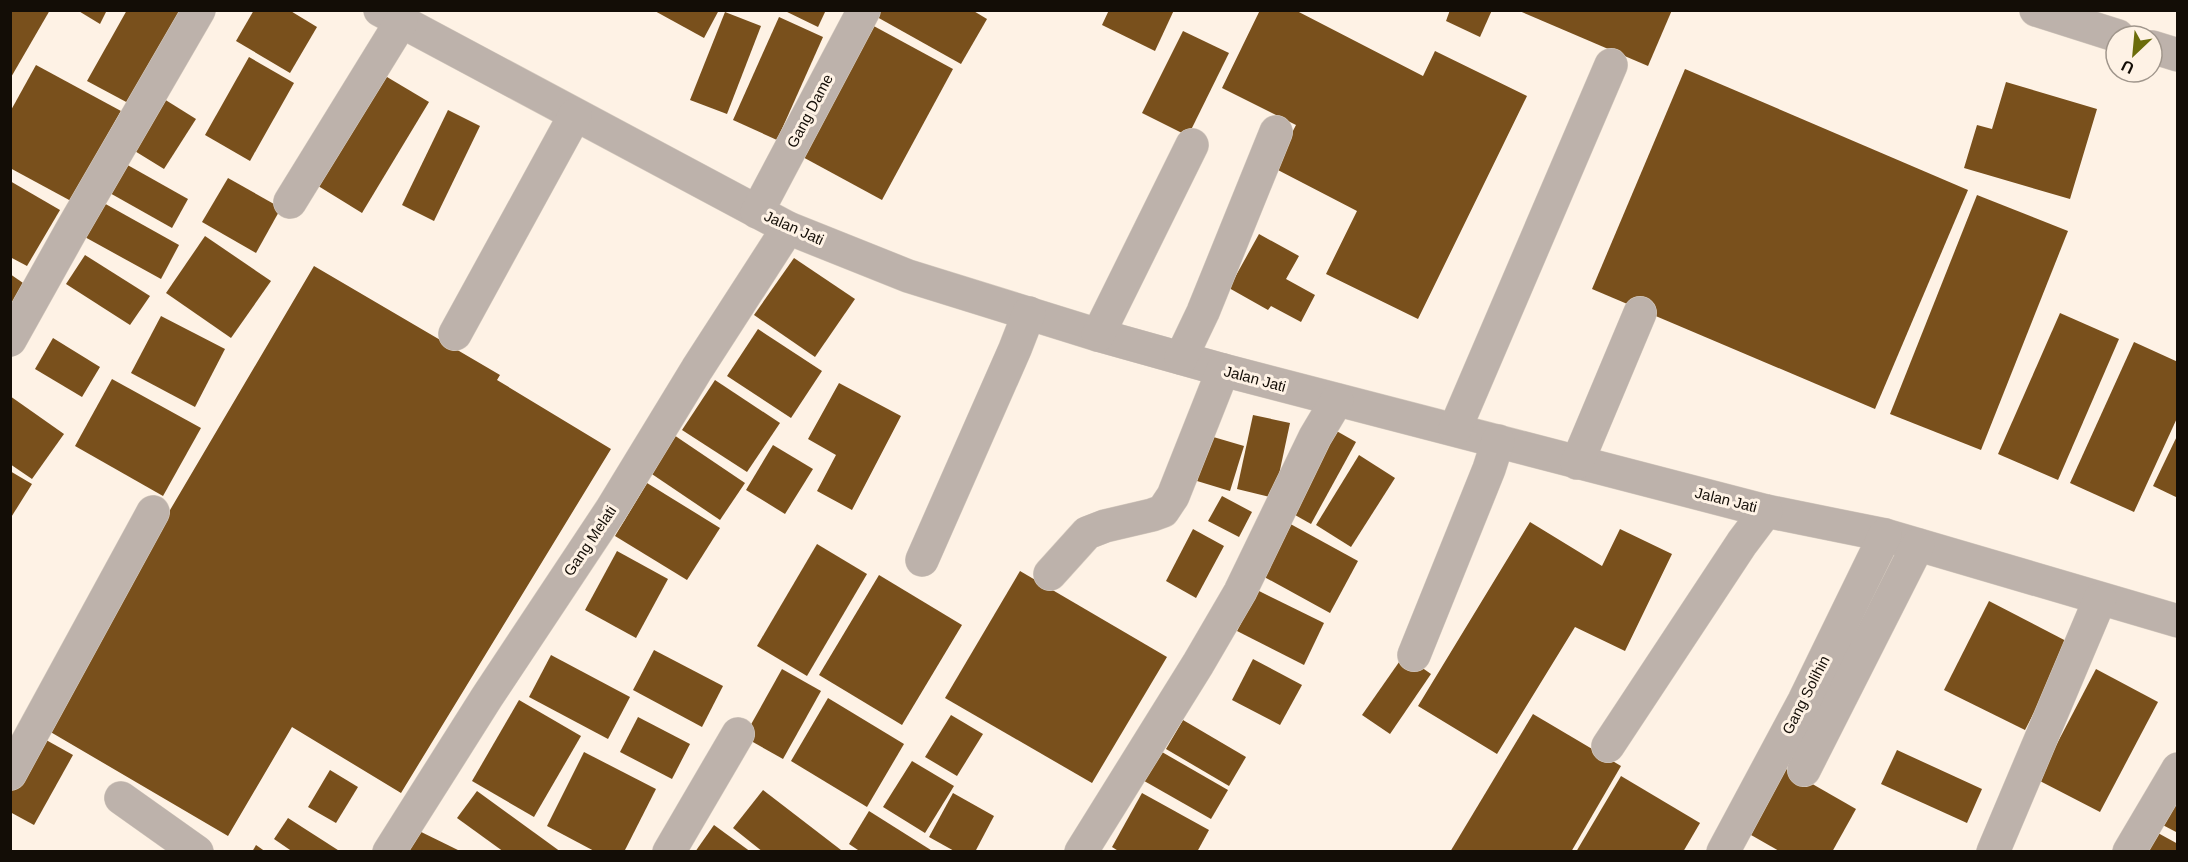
<svg xmlns="http://www.w3.org/2000/svg" width="2188" height="862" font-family="Helvetica,sans-serif">
  <style>
    .building { fill: #79501c }
    .lines { fill: none; stroke-linecap: round; stroke-linejoin: round }
    .minor-casing { stroke: #d8cdc1; stroke-width: 34 }
    .minor { stroke: #bdb2ab; stroke-width: 33 }
    .labels { text-anchor: middle; stroke-width: 6; stroke-linejoin: round; paint-order: stroke }
    .street-label { font-size: 15px; fill: #130d06; stroke: #fef2e5 }
  </style>
  <rect width="100%" height="100%" fill="#fef2e5"/>
  <g class="building">
    <path d="M 10,10 L 50,10 L 10,79 Z"/>
    <path d="M 77,10 L 107,10 L 100,24 Z"/>
    <path d="M 127,10 L 182,10 L 130,104 L 87,81 Z"/>
    <path d="M 254,10 L 289,10 L 317,27 L 290,73 L 236,41 Z"/>
    <path d="M 653,10 L 719,10 L 704,38 Z"/>
    <path d="M 783,10 L 826,10 L 818,27 Z"/>
    <path d="M 881,10 L 972,10 L 987,19 L 961,64 L 877,17 Z"/>
    <path d="M 1109,10 L 1174,10 L 1155,51 L 1102,25 Z"/>
    <path d="M 1260,10 L 1295,10 L 1423,76 L 1435,51 L 1527,96 L 1418,319 L 1326,274 L 1357,211 L 1274,168 L 1296,125 L 1222,88 Z"/>
    <path d="M 1450,10 L 1492,10 L 1480,37 L 1446,21 Z"/>
    <path d="M 1517,10 L 1672,10 L 1648,66 Z"/>
    <path d="M 725,12 L 761,26 L 727,114 L 690,100 Z"/>
    <path d="M 779,17 L 823,37 L 777,140 L 733,120 Z"/>
    <path d="M 870,24 L 953,69 L 882,200 L 799,155 Z"/>
    <path d="M 1183,31 L 1229,53 L 1188,136 L 1142,113 Z"/>
    <path d="M 249,57 L 294,83 L 250,161 L 205,135 Z"/>
    <path d="M 36,65 L 121,111 L 71,201 L 10,168 L 10,112 Z"/>
    <path d="M 1685,69 L 1968,190 L 1875,409 L 1592,289 Z"/>
    <path d="M 382,74 L 429,102 L 362,213 L 315,184 Z"/>
    <path d="M 2006,82 L 2097,109 L 2070,199 L 1964,168 L 1977,125 L 1992,129 Z"/>
    <path d="M 156,94 L 196,119 L 164,169 L 125,145 Z"/>
    <path d="M 448,110 L 480,126 L 434,221 L 402,205 Z"/>
    <path d="M 124,163 L 188,199 L 172,228 L 108,192 Z"/>
    <path d="M 228,178 L 281,208 L 256,253 L 202,222 Z"/>
    <path d="M 10,181 L 60,210 L 27,266 L 10,257 Z"/>
    <path d="M 1977,195 L 2068,231 L 1981,450 L 1890,414 Z"/>
    <path d="M 102,202 L 179,245 L 161,279 L 83,236 Z"/>
    <path d="M 1259,234 L 1299,256 L 1286,279 L 1315,295 L 1301,322 L 1271,306 L 1268,310 L 1229,288 Z"/>
    <path d="M 205,236 L 271,281 L 231,338 L 166,293 Z"/>
    <path d="M 85,255 L 150,296 L 130,325 L 66,284 Z"/>
    <path d="M 794,258 L 855,299 L 815,357 L 754,315 Z"/>
    <path d="M 314,266 L 500,375 L 497,380 L 611,449 L 401,793 L 292,727 L 228,836 L 42,727 Z"/>
    <path d="M 10,274 L 26,285 L 10,306 Z"/>
    <path d="M 2060,313 L 2119,339 L 2058,480 L 1998,454 Z"/>
    <path d="M 161,316 L 225,349 L 195,407 L 131,373 Z"/>
    <path d="M 758,329 L 822,371 L 791,418 L 727,376 Z"/>
    <path d="M 53,338 L 100,367 L 82,397 L 35,369 Z"/>
    <path d="M 2134,342 L 2178,362 L 2178,416 L 2134,512 L 2070,483 Z"/>
    <path d="M 112,379 L 201,428 L 163,496 L 75,446 Z"/>
    <path d="M 715,380 L 780,423 L 747,472 L 682,430 Z"/>
    <path d="M 839,383 L 901,416 L 852,510 L 817,491 L 836,455 L 808,439 Z"/>
    <path d="M 10,396 L 64,434 L 32,479 L 10,464 Z"/>
    <path d="M 1253,415 L 1290,423 L 1274,498 L 1237,489 Z"/>
    <path d="M 665,429 L 745,483 L 720,520 L 640,466 Z"/>
    <path d="M 1333,429 L 1356,442 L 1311,524 L 1288,511 Z"/>
    <path d="M 2178,434 L 2178,498 L 2153,486 Z"/>
    <path d="M 1210,436 L 1244,446 L 1230,491 L 1197,481 Z"/>
    <path d="M 773,445 L 813,469 L 785,514 L 746,490 Z"/>
    <path d="M 1359,455 L 1395,478 L 1351,547 L 1316,525 Z"/>
    <path d="M 10,471 L 32,484 L 10,519 Z"/>
    <path d="M 647,483 L 720,528 L 687,580 L 615,536 Z"/>
    <path d="M 1222,496 L 1252,512 L 1239,537 L 1208,521 Z"/>
    <path d="M 1285,521 L 1358,561 L 1330,613 L 1257,573 Z"/>
    <path d="M 1530,522 L 1602,566 L 1620,529 L 1672,554 L 1625,651 L 1575,627 L 1497,754 L 1418,706 Z"/>
    <path d="M 1193,529 L 1224,546 L 1196,598 L 1166,581 Z"/>
    <path d="M 817,544 L 867,574 L 807,676 L 757,646 Z"/>
    <path d="M 617,551 L 668,579 L 636,638 L 585,610 Z"/>
    <path d="M 1020,571 L 1167,657 L 1092,783 L 945,698 Z"/>
    <path d="M 879,575 L 962,625 L 902,725 L 819,675 Z"/>
    <path d="M 1257,590 L 1324,623 L 1304,665 L 1237,631 Z"/>
    <path d="M 1989,601 L 2070,643 L 2025,730 L 1944,690 Z"/>
    <path d="M 654,650 L 723,686 L 702,727 L 633,690 Z"/>
    <path d="M 551,655 L 630,697 L 608,739 L 529,697 Z"/>
    <path d="M 1404,655 L 1431,674 L 1390,734 L 1362,715 Z"/>
    <path d="M 1253,659 L 1302,685 L 1280,725 L 1232,700 Z"/>
    <path d="M 782,669 L 821,691 L 783,759 L 744,737 Z"/>
    <path d="M 2096,669 L 2158,702 L 2100,812 L 2038,780 Z"/>
    <path d="M 828,698 L 904,744 L 867,807 L 791,761 Z"/>
    <path d="M 519,700 L 581,736 L 534,817 L 472,781 Z"/>
    <path d="M 1533,714 L 1621,766 L 1571,852 L 1450,852 Z"/>
    <path d="M 951,715 L 983,734 L 957,776 L 925,757 Z"/>
    <path d="M 638,717 L 690,744 L 672,779 L 620,752 Z"/>
    <path d="M 1183,720 L 1246,757 L 1229,786 L 1166,749 Z"/>
    <path d="M 39,736 L 73,755 L 34,825 L 10,812 L 10,789 Z"/>
    <path d="M 1155,748 L 1228,790 L 1211,819 L 1139,778 Z"/>
    <path d="M 1897,750 L 1982,789 L 1967,823 L 1881,784 Z"/>
    <path d="M 584,752 L 656,789 L 624,852 L 596,852 L 547,826 Z"/>
    <path d="M 912,761 L 954,786 L 925,833 L 883,807 Z"/>
    <path d="M 1781,766 L 1856,809 L 1832,852 L 1781,852 L 1744,831 Z"/>
    <path d="M 330,770 L 358,787 L 336,823 L 308,807 Z"/>
    <path d="M 1621,776 L 1700,823 L 1683,852 L 1576,852 Z"/>
    <path d="M 2178,785 L 2178,833 L 2157,822 Z"/>
    <path d="M 763,790 L 841,850 L 839,852 L 763,852 L 733,828 Z"/>
    <path d="M 477,791 L 561,852 L 504,852 L 457,818 Z"/>
    <path d="M 953,793 L 994,816 L 975,852 L 956,852 L 929,837 Z"/>
    <path d="M 1142,793 L 1209,830 L 1197,852 L 1120,852 L 1112,847 Z"/>
    <path d="M 869,811 L 934,852 L 861,852 L 849,844 Z"/>
    <path d="M 288,818 L 341,852 L 293,852 L 274,839 Z"/>
    <path d="M 714,825 L 751,852 L 695,852 Z"/>
    <path d="M 411,827 L 462,852 L 399,852 Z"/>
    <path d="M 2158,833 L 2178,844 L 2178,852 L 2147,852 Z"/>
    <path d="M 256,845 L 266,852 L 252,852 Z"/>
  </g>
  <g class="lines">
    <g class="minor-casing">
      <g id="minor">
        <path d="M 380,10 L 788,228 L 908,276 L 1098,335 L 1223,370 L 1766,511 L 1885,535 L 2178,621"/>
        <path d="M 2036,10 L 2118,36"/>
        <path d="M 2152,47 L 2178,55"/>
        <path d="M 290,202 L 401,22"/>
        <path d="M 757,212 L 864,10"/>
        <path d="M 455,334 L 575,115"/>
        <path d="M 1098,335 L 1192,145"/>
        <path d="M 10,340 L 72,229 L 199,10"/>
        <path d="M 1181,358 L 1203,312 L 1276,132"/>
        <path d="M 1455,429 L 1611,65"/>
        <path d="M 1577,463 L 1640,313"/>
        <path d="M 922,560 L 1015,349 L 1029,313"/>
        <path d="M 1050,574 L 1087,533 L 1105,526 L 1152,515 L 1163,511 L 1173,496 L 1223,370"/>
        <path d="M 1414,655 L 1489,469 L 1498,441"/>
        <path d="M 1608,746 L 1742,543 L 1766,511"/>
        <path d="M 1804,770 L 1918,545"/>
        <path d="M 10,774 L 153,512"/>
        <path d="M 121,798 L 197,852"/>
        <path d="M 389,852 L 487,697 L 611,510 L 697,369 L 788,228"/>
        <path d="M 669,852 L 738,734"/>
        <path d="M 1081,852 L 1198,664 L 1240,592 L 1315,437 L 1337,400"/>
        <path d="M 1723,852 L 1804,701 L 1885,535"/>
        <path d="M 1993,852 L 2100,599"/>
        <path d="M 2129,852 L 2178,769"/>
      </g>
    </g>
    <use href="#minor" class="minor"/>
  </g>
  <g class="labels">
    <g class="street-label">
      <text transform="translate(810 111) rotate(-62)" y="5">Gang Dame</text>
      <text transform="translate(794 228) rotate(24)" y="5">Jalan Jati</text>
      <text transform="translate(1255 379) rotate(15)" y="5">Jalan Jati</text>
      <text transform="translate(1726 500) rotate(14)" y="5">Jalan Jati</text>
      <text transform="translate(590 541) rotate(-56)" y="5">Gang Melati</text>
      <text transform="translate(1806 695) rotate(-63)" y="5">Gang Solihin</text>
    </g>
  </g>
  <rect width="2188" height="862" fill="none" stroke="#130d06" stroke-width="24"/>
  <g transform="translate(2134 54) rotate(206)"><circle r="28" fill="#fef2e5" stroke="#a0968c" stroke-width="1.5"/>
  <path d="M0-4.5L10 22L0 15L-10 22Z" fill="#6b6c0b"/>
  <text y="-9" font-size="16" font-weight="bold" text-anchor="middle" fill="#130d06">U</text>
  </g>
</svg>
